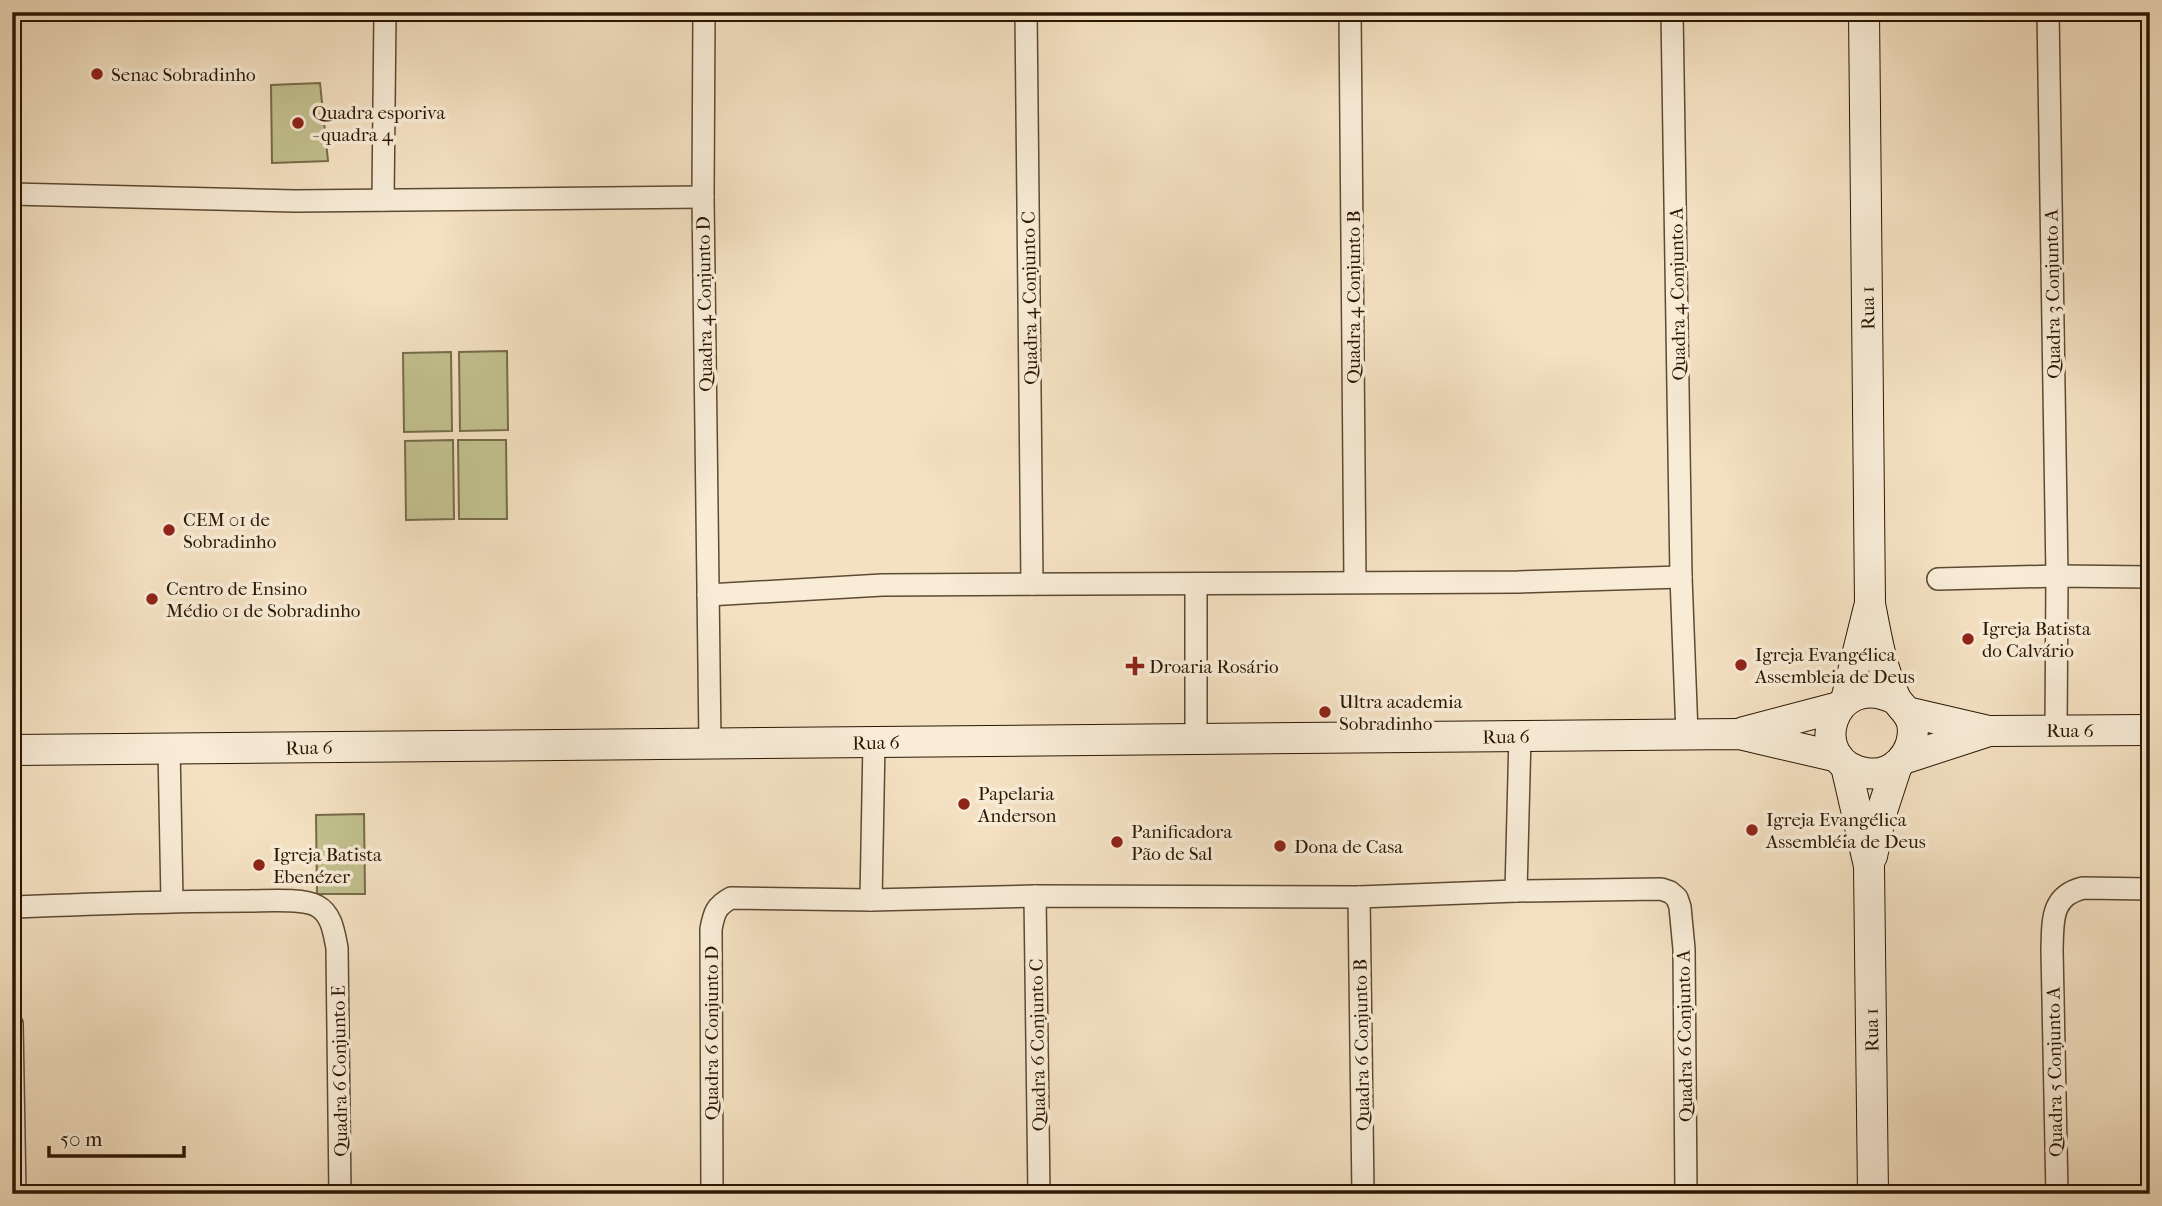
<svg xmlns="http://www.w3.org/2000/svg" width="2162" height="1206" font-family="'IM FELL French Canon',serif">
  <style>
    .green { fill: #c2c18f; stroke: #766c49; stroke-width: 2 }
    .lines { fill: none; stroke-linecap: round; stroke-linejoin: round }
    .street-casing { stroke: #5d4a33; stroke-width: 24 }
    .secondary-casing { stroke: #2b1703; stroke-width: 32 }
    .street { stroke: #f8ecd7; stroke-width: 21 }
    .secondary { stroke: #f8ecd7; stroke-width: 30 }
    .poi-dot { fill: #8f2418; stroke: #f8ecd7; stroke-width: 2.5 }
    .labels { text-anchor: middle; stroke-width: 7; stroke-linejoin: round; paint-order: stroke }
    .poi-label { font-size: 19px; fill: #2b1703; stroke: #f8ecd7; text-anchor: start }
    .street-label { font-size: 19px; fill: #2b1703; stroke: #f8ecd7 }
  </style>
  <rect width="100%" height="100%" fill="#f4e1c2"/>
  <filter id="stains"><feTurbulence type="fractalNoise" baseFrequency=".00286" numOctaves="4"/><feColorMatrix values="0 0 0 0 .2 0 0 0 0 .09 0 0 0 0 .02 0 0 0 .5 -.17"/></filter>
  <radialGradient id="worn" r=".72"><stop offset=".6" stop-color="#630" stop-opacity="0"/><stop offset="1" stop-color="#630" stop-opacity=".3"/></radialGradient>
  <g class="green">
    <path d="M 320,83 L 328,161 L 272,163 L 271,85 Z"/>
    <path d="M 507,351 L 508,430 L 460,431 L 459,352 Z"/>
    <path d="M 451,352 L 452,431 L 404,432 L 403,353 Z"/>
    <path d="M 453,440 L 454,519 L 406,520 L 405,441 Z"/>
    <path d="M 458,440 L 506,440 L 507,519 L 459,519 Z"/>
    <path d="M 364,814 L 365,894 L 317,894 L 316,815 Z"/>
  </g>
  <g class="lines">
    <g class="street-casing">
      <g id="street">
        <path d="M 704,12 L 703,197 L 710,743"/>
        <path d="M 1026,12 L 1032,584"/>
        <path d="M 1350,12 L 1355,582"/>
        <path d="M 1672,12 L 1681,577 L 1687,734"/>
        <path d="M 2048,12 L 2057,576 L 2056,731"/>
        <path d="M 12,194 L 295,201 L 703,197"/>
        <path d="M 383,200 L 385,12"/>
        <path d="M 1938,579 L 2057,576 L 2150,577"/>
        <path d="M 1196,585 L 1196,739"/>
        <path d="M 708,595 L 882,585 L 1518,582 L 1681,577"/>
        <path d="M 169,748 L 172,901"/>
        <path d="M 1516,891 L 1520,736"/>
        <path d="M 1035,896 L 1039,1194"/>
        <path d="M 1359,897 L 1363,1194"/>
        <path d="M 871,900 L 874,742"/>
        <path d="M 12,907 C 91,904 169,901 248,901 C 266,901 303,898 317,906 C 332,914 334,933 337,948 L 340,1194"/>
        <path d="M 12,1024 L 15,1194"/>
        <path d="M 712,1194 L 711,929 C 714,913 716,906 731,898 L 871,900 L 1035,896 L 1359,897 L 1516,891 L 1661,889 L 1670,892 L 1677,898 L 1680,907 L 1684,949 L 1686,1194"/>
        <path d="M 2057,1194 L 2052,950 C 2053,922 2050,896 2083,888 L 2150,889"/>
      </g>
    </g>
    <g class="secondary-casing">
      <g id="secondary">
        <path d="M 1864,12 L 1870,604 C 1876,634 1881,668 1895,697 C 1899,706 1909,711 1912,723 C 1915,737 1910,752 1900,762 C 1891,771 1878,775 1866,773 C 1803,763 1831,667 1895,699"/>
        <path d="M 1846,700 L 1869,607"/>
        <path d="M 1907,712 L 1989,731 L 2150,730"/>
        <path d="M 1744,732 L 1839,707"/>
        <path d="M 12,750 L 1739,734 L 1838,757"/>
        <path d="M 1903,759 L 1989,731"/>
        <path d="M 1846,766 L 1869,866 L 1873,1194"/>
        <path d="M 1872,856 L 1881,814 L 1897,765"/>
      </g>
    </g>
    <use href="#street" class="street"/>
    <use href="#secondary" class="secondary"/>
  </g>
  <g class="poi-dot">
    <circle cx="97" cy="74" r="7"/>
    <circle cx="298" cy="123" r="7"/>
    <circle cx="169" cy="530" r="7"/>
    <circle cx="152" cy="599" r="7"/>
    <circle cx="1968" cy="639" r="7"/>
    <circle cx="1741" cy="665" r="7"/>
    <path d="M1131.5 655.5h7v7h7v7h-7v7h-7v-7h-7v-7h7z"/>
    <circle cx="1325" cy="712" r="7"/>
    <circle cx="964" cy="804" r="7"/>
    <circle cx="1752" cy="830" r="7"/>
    <circle cx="1117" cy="842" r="7"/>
    <circle cx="1280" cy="846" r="7"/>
    <circle cx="259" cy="865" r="7"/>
  </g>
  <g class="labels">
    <g class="poi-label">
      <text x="111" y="81">Senac Sobradinho</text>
      <text x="312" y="119">Quadra esporiva<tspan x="312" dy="22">- quadra 4</tspan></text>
      <text x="183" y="526">CEM 01 de<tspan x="183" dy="22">Sobradinho</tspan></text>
      <text x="166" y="595">Centro de Ensino<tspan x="166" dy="22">Médio 01 de Sobradinho</tspan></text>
      <text x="1982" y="635">Igreja Batista<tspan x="1982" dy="22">do Calvário</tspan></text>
      <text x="1755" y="661">Igreja Evangélica<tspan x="1755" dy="22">Assembleia de Deus</tspan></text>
      <text x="1149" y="673">Droaria Rosário</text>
      <text x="1339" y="708">Ultra academia<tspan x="1339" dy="22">Sobradinho</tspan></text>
      <text x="978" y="800">Papelaria<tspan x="978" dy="22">Anderson</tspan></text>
      <text x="1766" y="826">Igreja Evangélica<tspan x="1766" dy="22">Assembléia de Deus</tspan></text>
      <text x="1131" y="838">Panificadora<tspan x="1131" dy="22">Pão de Sal</tspan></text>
      <text x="1294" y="853">Dona de Casa</text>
      <text x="273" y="861">Igreja Batista<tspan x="273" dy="22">Ebenézer</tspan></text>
    </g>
    <g class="street-label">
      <text transform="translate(1677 294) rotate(-91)" y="7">Quadra 4 Conjunto A</text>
      <text transform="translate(2052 294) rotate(-91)" y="7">Quadra 3 Conjunto A</text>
      <text transform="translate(1353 297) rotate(-90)" y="7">Quadra 4 Conjunto B</text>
      <text transform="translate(1029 298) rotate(-91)" y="7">Quadra 4 Conjunto C</text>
      <text transform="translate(704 304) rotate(-91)" y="7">Quadra 4 Conjunto D</text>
      <text transform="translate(1867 308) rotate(-91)" y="7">Rua 1</text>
      <text x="2070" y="737">Rua 6</text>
      <text transform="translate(1506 736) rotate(-1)" y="7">Rua 6</text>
      <text transform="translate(876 742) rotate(-1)" y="7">Rua 6</text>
      <text transform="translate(309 747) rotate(-1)" y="7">Rua 6</text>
      <text transform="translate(1871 1030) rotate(-91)" y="7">Rua 1</text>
      <text transform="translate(711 1033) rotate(-90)" y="7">Quadra 6 Conjunto D</text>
      <text transform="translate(1684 1036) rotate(-91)" y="7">Quadra 6 Conjunto A</text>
      <text transform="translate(1037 1045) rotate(-91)" y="7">Quadra 6 Conjunto C</text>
      <text transform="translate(1361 1045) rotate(-91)" y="7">Quadra 6 Conjunto B</text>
      <text transform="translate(339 1071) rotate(-91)" y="7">Quadra 6 Conjunto E</text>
      <text transform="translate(2054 1072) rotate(-91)" y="7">Quadra 5 Conjunto A</text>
    </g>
  </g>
  <rect width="2162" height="1206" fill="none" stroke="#f4e1c2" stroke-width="42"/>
  <rect x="14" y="14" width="2134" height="1178" fill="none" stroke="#2b1703" stroke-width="3.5"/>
  <rect x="21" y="21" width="2120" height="1164" fill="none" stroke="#2b1703" stroke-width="2"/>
  <path d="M49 1146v10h135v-10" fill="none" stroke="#2b1703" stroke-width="3.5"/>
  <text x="60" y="1146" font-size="21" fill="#2b1703" stroke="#f8ecd7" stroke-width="5" paint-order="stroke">50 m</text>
  <rect width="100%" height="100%" filter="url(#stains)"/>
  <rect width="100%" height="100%" fill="url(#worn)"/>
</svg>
